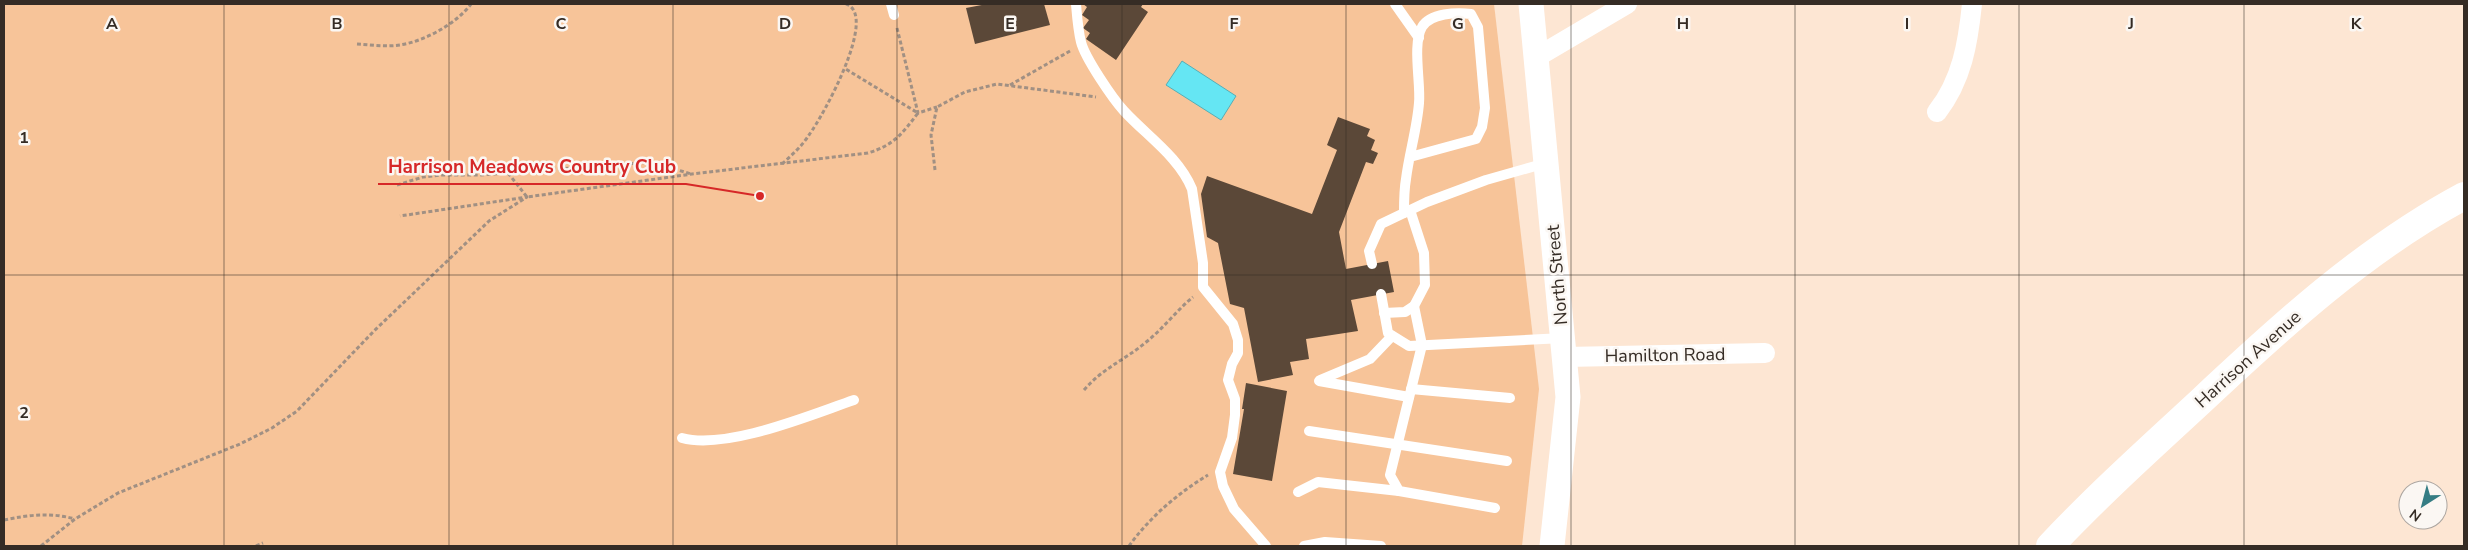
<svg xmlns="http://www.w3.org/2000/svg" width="2468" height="550" font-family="'Nunito Sans',sans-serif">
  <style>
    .green { fill: #f7c499 }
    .water { fill: #65e6f3; stroke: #57aeb5 }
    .building { fill: #5b4838 }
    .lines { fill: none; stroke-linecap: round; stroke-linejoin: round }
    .path { stroke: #a19083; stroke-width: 3; stroke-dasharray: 4 2.5; stroke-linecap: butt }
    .service { stroke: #fff; stroke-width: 10 }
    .minor { stroke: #fff; stroke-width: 20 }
    .tertiary { stroke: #fff; stroke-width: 25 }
    .secondary { stroke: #fff; stroke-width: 28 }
    .grid { fill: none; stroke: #352c25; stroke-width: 1; stroke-opacity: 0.55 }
    .labels { text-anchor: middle; stroke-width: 5; stroke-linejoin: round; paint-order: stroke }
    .street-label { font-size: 18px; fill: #352c25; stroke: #fbf7f3 }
    .grid-label { font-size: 16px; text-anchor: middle; font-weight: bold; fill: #352c25; stroke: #fbf7f3; stroke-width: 5; stroke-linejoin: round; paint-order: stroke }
    .leader { fill: none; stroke: #d62828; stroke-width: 2 }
    .callout-dot { fill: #d62828; stroke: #fbf7f3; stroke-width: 2 }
    .callout-label { font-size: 19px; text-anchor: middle; font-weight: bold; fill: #d62828; stroke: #fbf7f3; stroke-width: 5; stroke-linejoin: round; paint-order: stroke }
  </style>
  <rect width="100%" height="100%" fill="#fde6d3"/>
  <path class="green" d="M 4,4 L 1494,4 L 1539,389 L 1522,546 L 4,546 Z"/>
  <path class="water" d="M 1182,61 L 1236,96 L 1221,120 L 1166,85 Z"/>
  <g class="building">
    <path d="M 987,4 L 1044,4 L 1050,25 L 975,44 L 966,8 Z"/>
    <path d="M 1083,4 L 1143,4 L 1141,7 L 1148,12 L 1116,60 L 1086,39 L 1090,33 L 1083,28 L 1089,20 L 1082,15 L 1087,7 Z"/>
    <path d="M 1338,117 L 1370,129 L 1367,136 L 1375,140 L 1371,150 L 1378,153 L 1373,164 L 1366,162 L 1339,232 L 1346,269 L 1388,261 L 1394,292 L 1351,300 L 1358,331 L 1306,339 L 1309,359 L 1290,362 L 1293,375 L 1258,382 L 1244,308 L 1230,304 L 1218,243 L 1207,237 L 1201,194 L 1207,176 L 1312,214 L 1337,150 L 1327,145 Z"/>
    <path d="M 1246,383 L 1287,391 L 1272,481 L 1233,474 L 1244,409 L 1242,409 Z"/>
  </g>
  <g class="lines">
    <g class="path">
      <path d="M 897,28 L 918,113 L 937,107"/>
      <path d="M 357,44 C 371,45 386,47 400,45 C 425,41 456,24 471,4"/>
      <path d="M 1010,85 L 1070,51"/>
      <path d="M 782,164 C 792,155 802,146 809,135 C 823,116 879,15 846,4"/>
      <path d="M 935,170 L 931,135 L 937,107 L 965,92 L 997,84 L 1096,97"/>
      <path d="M 508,173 L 527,197 L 692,174 L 868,153 C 894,145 902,134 918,113 L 844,68"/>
      <path d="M 397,185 L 423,177 L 441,175 L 480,175 L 652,162 L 691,174"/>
      <path d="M 1084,390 C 1103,368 1123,361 1145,343 C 1163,329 1176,311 1193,297"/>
      <path d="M 4,520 C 29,515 50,512 75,519"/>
      <path d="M 41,546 L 75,519 L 118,493 L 240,444 L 272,428 L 297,411 L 374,331 L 489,221 L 527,197 L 400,216"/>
      <path d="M 256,546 L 263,543"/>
      <path d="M 1129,546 C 1149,518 1178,493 1208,475"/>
    </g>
    <g class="service">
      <path d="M 891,4 L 894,15"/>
      <path d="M 1076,4 C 1077,16 1078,30 1081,42 C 1085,58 1113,99 1124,111 C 1147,136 1179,157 1192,189 L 1203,263 L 1203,287 L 1233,324 L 1238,340 L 1238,353 L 1232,364 L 1228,380 L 1235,399 L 1235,415 L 1232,438 L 1220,472 L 1223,486 L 1234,509 L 1266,546"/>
      <path d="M 1395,4 L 1419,38"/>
      <path d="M 1404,213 C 1404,202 1404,190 1406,179 C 1409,154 1417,129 1419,103 C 1421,84 1412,44 1422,27 C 1430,13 1457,12 1471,14 L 1478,27 L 1485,108 L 1482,127 L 1476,139 L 1410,157"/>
      <path d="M 1372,264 L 1369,251 L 1381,224 L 1427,202 L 1486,180 L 1546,163"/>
      <path d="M 1381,294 L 1388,333 L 1409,346 L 1563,338"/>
      <path d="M 1414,306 L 1422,345 L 1390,475 L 1399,491 L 1495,508"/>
      <path d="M 1384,313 L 1405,312 L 1414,306 L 1425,285 L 1424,253 L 1410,210"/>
      <path d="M 1320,380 L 1370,359 L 1392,336"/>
      <path d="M 1319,381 L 1409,397"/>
      <path d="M 1411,389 L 1510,398"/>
      <path d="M 1309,431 L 1507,461"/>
      <path d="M 682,438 C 727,450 810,415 854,400"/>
      <path d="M 1298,492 L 1318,482 L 1399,491"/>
      <path d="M 1304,546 L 1325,542 L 1381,546"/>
    </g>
    <g class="minor">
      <path d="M 1537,57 L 1627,4"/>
      <path d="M 1937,112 C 1962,80 1968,43 1972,4"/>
      <path d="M 1565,357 L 1765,353"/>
    </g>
    <path class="tertiary" d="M 1531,4 L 1568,397 L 1552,546"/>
    <path class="secondary" d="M 2050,546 C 2097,496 2149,449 2200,402 C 2281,326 2365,249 2464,196"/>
  </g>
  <path class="grid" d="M 224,4 L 224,546M 449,4 L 449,546M 673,4 L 673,546M 897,4 L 897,546M 1122,4 L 1122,546M 1346,4 L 1346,546M 1571,4 L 1571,546M 1795,4 L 1795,546M 2019,4 L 2019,546M 2244,4 L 2244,546M 4,275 L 2464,275"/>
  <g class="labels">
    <g class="street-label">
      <text transform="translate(1557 275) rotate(-95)" y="6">North Street</text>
      <text transform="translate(1665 355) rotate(-1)" y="6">Hamilton Road</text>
      <text transform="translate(2248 359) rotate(-42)" y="6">Harrison Avenue</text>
    </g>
  </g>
  <g class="grid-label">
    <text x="112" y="29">A</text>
    <text x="337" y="29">B</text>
    <text x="561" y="29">C</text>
    <text x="785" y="29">D</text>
    <text x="1010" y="29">E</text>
    <text x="1234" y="29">F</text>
    <text x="1458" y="29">G</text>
    <text x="1683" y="29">H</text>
    <text x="1907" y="29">I</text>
    <text x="2131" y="29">J</text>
    <text x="2356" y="29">K</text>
    <text x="24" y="143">1</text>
    <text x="24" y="418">2</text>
  </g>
  <path class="leader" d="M760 196L686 184H378"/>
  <circle class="callout-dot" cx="760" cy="196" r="5"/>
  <g class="callout-label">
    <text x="532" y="173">Harrison Meadows Country Club</text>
  </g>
  <rect width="2468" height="550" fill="none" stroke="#352c25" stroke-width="10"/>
  <g transform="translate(2423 505) rotate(216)"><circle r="24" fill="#fbf7f3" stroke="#aca6a1"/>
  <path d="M0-4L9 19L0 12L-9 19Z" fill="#357d84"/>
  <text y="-8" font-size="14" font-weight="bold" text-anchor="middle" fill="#352c25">N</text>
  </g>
</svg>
